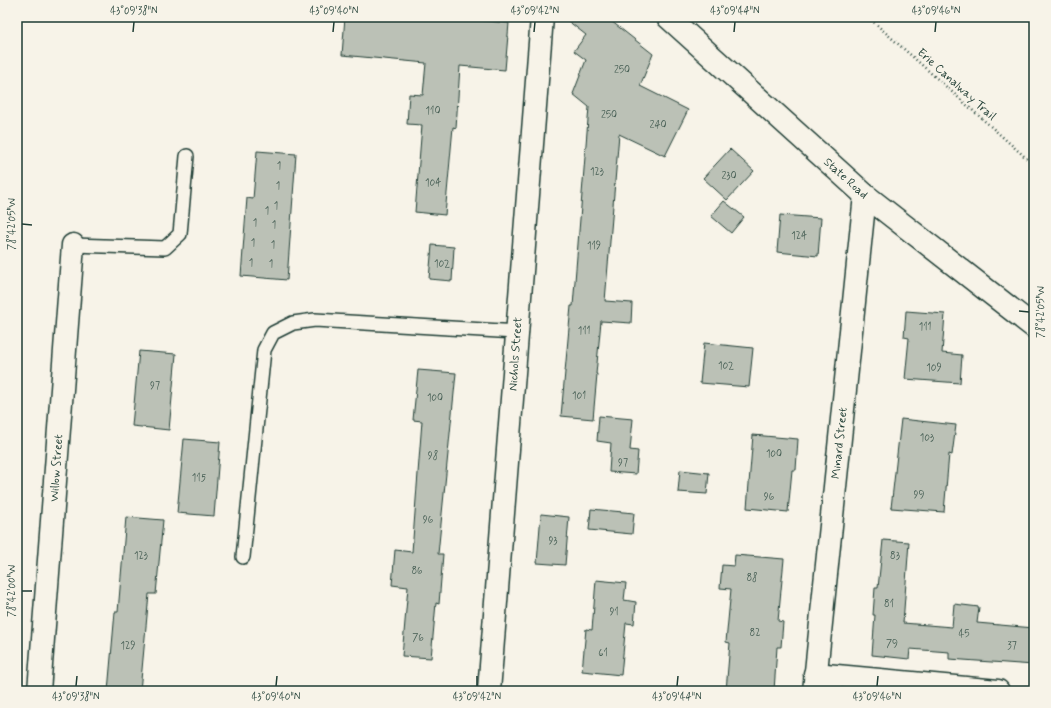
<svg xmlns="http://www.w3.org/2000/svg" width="1051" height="708" font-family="Mynerve,sans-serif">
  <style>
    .building { fill: #bbc1b6; stroke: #1f3d34 }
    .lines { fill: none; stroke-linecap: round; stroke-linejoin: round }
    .service-casing { stroke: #1f3d34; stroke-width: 16 }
    .minor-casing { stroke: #1f3d34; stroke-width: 25 }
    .path { stroke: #1f3d34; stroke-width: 2.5; stroke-dasharray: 1 3; stroke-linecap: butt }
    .service { stroke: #f7f3e8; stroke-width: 13 }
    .minor { stroke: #f7f3e8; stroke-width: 22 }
    .ticks { fill: none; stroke: #1f3d34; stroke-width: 1.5 }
    .labels { text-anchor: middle; stroke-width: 3.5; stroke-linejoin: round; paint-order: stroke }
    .number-label { font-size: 10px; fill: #465e54 }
    .street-label { font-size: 12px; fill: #1f3d34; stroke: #f7f3e8 }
    .neatline { fill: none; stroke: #1f3d34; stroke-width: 1.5 }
    .ticks-label { font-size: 10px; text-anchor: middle; fill: #1f3d34 }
  </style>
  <rect width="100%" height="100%" fill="#f7f3e8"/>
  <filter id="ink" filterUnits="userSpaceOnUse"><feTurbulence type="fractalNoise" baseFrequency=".025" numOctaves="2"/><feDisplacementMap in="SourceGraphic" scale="8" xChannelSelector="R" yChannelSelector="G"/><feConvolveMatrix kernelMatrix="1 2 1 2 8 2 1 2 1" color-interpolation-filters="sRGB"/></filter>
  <g filter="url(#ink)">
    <g class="building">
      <path d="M 345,17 L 443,17 L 509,23 L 505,70 L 460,66 L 456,128 L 453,127 L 445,215 L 415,212 L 422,125 L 407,124 L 409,94 L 423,95 L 426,63 L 342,55 Z"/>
      <path d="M 563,17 L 606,17 L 653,54 L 640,86 L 688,110 L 665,156 L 619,134 L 605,301 L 632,303 L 631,323 L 601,321 L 596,374 L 597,374 L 593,419 L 561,416 L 571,306 L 573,306 L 589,107 L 573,94 L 586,60 L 574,51 L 586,35 Z"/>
      <path d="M 730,149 L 754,171 L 727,200 L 703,178 Z"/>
      <path d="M 257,151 L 296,154 L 287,280 L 241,276 L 247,198 L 253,199 Z"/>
      <path d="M 724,201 L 744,217 L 731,233 L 711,216 Z"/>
      <path d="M 780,215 L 821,218 L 818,256 L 777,252 Z"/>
      <path d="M 432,245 L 454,247 L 452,281 L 429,279 Z"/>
      <path d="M 906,311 L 945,314 L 942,353 L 962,355 L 960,383 L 905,379 L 909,338 L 904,337 Z"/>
      <path d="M 704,343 L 753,348 L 749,387 L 700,383 Z"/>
      <path d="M 139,351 L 176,354 L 169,430 L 132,426 Z"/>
      <path d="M 418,370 L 456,373 L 438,554 L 443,554 L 439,604 L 436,603 L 431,658 L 402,656 L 408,587 L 392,585 L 395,550 L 412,552 L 422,421 L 413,420 Z"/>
      <path d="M 599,416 L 633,419 L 630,450 L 638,451 L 636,474 L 609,472 L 611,443 L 597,441 Z"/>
      <path d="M 901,419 L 956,425 L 952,455 L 949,454 L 944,512 L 891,508 Z"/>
      <path d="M 753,435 L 798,439 L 796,470 L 792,470 L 788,512 L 747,508 Z"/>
      <path d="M 184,439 L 220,442 L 214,516 L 177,513 Z"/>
      <path d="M 680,470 L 709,473 L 707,494 L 678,492 Z"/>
      <path d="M 591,509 L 634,513 L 632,534 L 589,530 Z"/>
      <path d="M 541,514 L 569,517 L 565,565 L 537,563 Z"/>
      <path d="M 126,517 L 163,520 L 156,594 L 149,594 L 140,691 L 108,691 L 115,612 L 118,612 Z"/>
      <path d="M 883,540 L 909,542 L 903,623 L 952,627 L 954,604 L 979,607 L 977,623 L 1034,628 L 1034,665 L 949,659 L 949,652 L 910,649 L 909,659 L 872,655 L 875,615 L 873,615 L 875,588 L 878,588 Z"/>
      <path d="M 735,555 L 784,559 L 778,621 L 783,622 L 781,647 L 777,647 L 774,691 L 726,691 L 730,643 L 726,642 L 731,589 L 720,588 L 722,565 L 734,566 Z"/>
      <path d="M 596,580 L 626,583 L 624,600 L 636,602 L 634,624 L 626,623 L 621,675 L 582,671 L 586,629 L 592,630 Z"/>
    </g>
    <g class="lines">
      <g class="service-casing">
        <g id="service">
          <path d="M 73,245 L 165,248 L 180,234 L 187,156"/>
          <path d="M 243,557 L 264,350 L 273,333 L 293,323 L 315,320 L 517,332"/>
        </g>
      </g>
      <g class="minor-casing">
        <g id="minor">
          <path d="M 668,17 L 865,195 L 1034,327"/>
          <path d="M 815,674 L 998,691"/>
          <path d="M 39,691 L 73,245"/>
          <path d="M 489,691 L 542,17"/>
          <path d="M 814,691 L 865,195"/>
        </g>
      </g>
      <path class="path" d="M 868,17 L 1034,165"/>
      <use href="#service" class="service"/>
      <use href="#minor" class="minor"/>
    </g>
  </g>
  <path class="ticks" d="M 133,32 L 134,22M 333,32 L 334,22M 534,32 L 535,22M 734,32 L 735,22M 935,32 L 936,22M 22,224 L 32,225M 1019,311 L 1029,312M 22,591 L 32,591M 76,686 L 77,676M 276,686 L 277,676M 477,686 L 477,676M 677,686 L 678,676M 877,686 L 878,676"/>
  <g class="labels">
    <g class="number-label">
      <text x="622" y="73">250</text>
      <text x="433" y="114">110</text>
      <text x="609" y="118">250</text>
      <text x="658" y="128">240</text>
      <text x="279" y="169">1</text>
      <text x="597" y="175">123</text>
      <text x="729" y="179">230</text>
      <text x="433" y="186">104</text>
      <text x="278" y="189">1</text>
      <text x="276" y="209">1</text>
      <text x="267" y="214">1</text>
      <text x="255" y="226">1</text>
      <text x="274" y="228">1</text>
      <text x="799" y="239">124</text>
      <text x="253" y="246">1</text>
      <text x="273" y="248">1</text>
      <text x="594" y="249">119</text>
      <text x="251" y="266">1</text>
      <text x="271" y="267">1</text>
      <text x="442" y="267">102</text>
      <text x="925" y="330">111</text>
      <text x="584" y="334">111</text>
      <text x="726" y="369">102</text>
      <text x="934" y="371">109</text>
      <text x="155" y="389">97</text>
      <text x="579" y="399">101</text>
      <text x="435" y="401">100</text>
      <text x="927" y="441">103</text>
      <text x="774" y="457">100</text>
      <text x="433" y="459">98</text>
      <text x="623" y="466">97</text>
      <text x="199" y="481">115</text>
      <text x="919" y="498">99</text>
      <text x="769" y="500">96</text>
      <text x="428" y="523">96</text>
      <text x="553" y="544">93</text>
      <text x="141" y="559">123</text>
      <text x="895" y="559">83</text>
      <text x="417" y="574">86</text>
      <text x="752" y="581">88</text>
      <text x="889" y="607">81</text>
      <text x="614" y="615">91</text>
      <text x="755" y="636">82</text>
      <text x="964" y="637">45</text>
      <text x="418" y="641">76</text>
      <text x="892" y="647">79</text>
      <text x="128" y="649">129</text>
      <text x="1012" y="649">37</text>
      <text x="603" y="656">61</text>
    </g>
    <g class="street-label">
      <text transform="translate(957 84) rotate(42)" y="4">Erie Canalway Trail</text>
      <text transform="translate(846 178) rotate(42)" y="4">State Road</text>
      <text transform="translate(515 354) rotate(-86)" y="4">Nichols Street</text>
      <text transform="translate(839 443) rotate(-84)" y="4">Minard Street</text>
      <text transform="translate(56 468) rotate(-86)" y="4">Willow Street</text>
    </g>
  </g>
  <rect width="1051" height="708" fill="none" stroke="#f7f3e8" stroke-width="44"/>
  <rect x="22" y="22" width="1007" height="664" class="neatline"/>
  <g class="ticks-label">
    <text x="134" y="14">43°09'38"N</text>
    <text x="334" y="14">43°09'40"N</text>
    <text x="535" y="14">43°09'42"N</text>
    <text x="735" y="14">43°09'44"N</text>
    <text x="936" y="14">43°09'46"N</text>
    <text transform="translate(11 224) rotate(-90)" y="4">78°42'05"W</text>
    <text transform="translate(1040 312) rotate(-90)" y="4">78°42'05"W</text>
    <text transform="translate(11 591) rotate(-90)" y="4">78°42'00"W</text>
    <text x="76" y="700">43°09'38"N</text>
    <text x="276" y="700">43°09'40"N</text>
    <text x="477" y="700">43°09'42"N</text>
    <text x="677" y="700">43°09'44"N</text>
    <text x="877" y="700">43°09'46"N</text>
  </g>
</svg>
